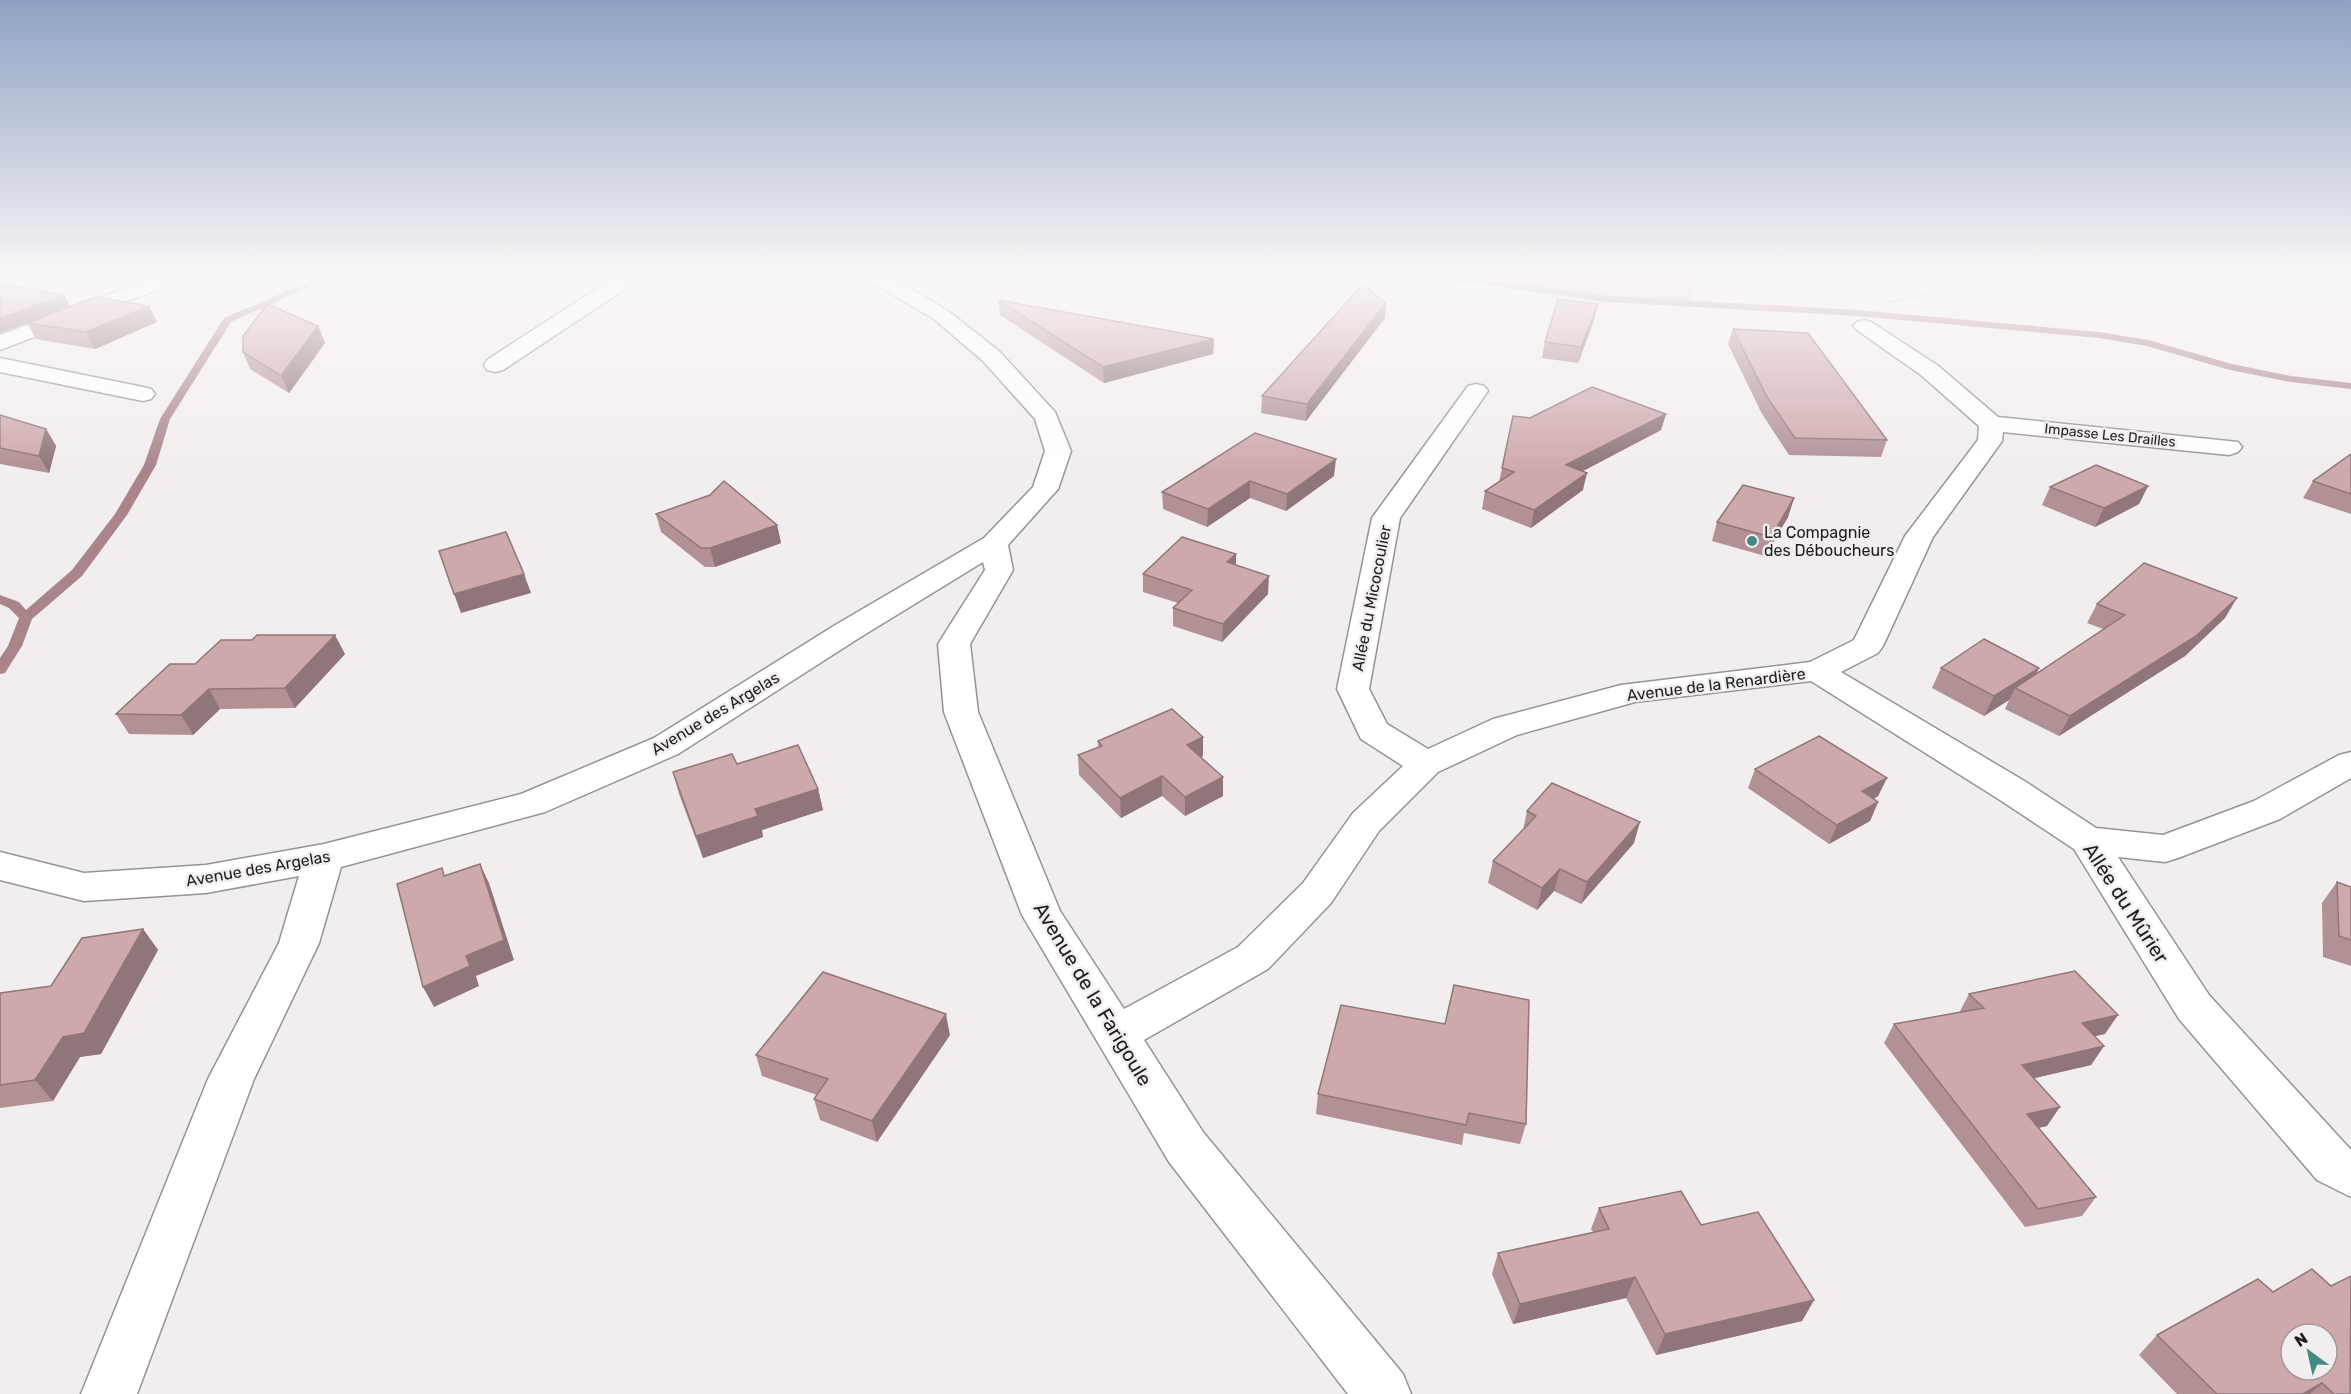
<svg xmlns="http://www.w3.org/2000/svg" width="2351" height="1394" font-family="Rubik,sans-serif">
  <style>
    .green { fill: #dcc3c5 }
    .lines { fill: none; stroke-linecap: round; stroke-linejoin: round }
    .stream { fill: #a98589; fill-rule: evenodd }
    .minor-casing { stroke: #979393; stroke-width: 3 }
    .path { stroke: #a7a3a4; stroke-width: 2; stroke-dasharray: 2 2; stroke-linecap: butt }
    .minor { fill: #fff; fill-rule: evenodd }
    .wall { fill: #b19194 }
    .shaded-wall { fill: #907678 }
    .building { fill: #cea9ac; stroke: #907678; stroke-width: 1.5; fill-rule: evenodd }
    .poi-dot { fill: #438a87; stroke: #f3eeee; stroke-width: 2 }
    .labels { text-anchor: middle; stroke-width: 5; stroke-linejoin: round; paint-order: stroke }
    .far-street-label { font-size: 14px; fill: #1f1d1e; stroke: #f3eeee }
    .poi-label { font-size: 16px; fill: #1f1d1e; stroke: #f3eeee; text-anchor: start }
    .street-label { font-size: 16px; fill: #1f1d1e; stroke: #f3eeee }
    .near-street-label { font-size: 20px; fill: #1f1d1e; stroke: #f3eeee }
  </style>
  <rect width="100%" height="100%" fill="#f3eeee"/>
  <path class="green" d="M 1364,275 L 1714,275 C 1700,281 1693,289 1689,303 L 1607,299 L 1478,281 Z"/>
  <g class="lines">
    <g class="stream">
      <path d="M 325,275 L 336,275 L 231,322 L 170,419 L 156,465 L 127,515 L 82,576 L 32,619 L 22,646 L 5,673 L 0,674 L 0,658 L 8,646 L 19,618 L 9,608 L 0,604 L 0,595 L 19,602 L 26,610 L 72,570 L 115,514 L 144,465 L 160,419 L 224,318 Z"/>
      <path d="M 1360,275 L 1478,278 L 1607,296 L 1858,310 L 2099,332 L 2148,340 L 2232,364 L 2291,376 L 2351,383 L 2351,389 L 2291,382 L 2230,370 L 2147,346 L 2099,338 L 1858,316 L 1607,302 L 1478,284 L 1364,278 Z"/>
    </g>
    <g class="minor-casing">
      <g id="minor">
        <path d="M 161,275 L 188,275 L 185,279 L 0,350 L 0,335 Z"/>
        <path d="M 618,275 L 639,275 L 622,291 L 503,370 L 495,372 L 487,370 L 484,365 L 487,360 Z"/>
        <path d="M 854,275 L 881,275 L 897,281 L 948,311 L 999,351 L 1055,412 L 1071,451 L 1058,489 L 1008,545 L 1013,570 L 970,644 L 978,712 L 1060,911 L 1124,1009 L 1238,947 L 1303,883 L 1353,813 L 1403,766 L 1361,739 L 1337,689 L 1372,518 L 1468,386 L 1476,384 L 1484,386 L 1488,391 L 1400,518 L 1369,689 L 1387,724 L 1428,749 L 1493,719 L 1621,685 L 1810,662 L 1854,640 L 1905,536 L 1978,440 L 1979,426 L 1921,375 L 1857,330 L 1853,326 L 1857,322 L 1864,320 L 1871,322 L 1937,365 L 1998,417 L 2238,442 L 2242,447 L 2238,452 L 2229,455 L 2003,432 L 2002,441 L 1933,537 L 1883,646 L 1878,653 L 1841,672 L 2026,782 L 2096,828 L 2163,835 L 2254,801 L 2339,755 L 2351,752 L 2351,778 L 2280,819 L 2178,858 L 2165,862 L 2118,857 L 2209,995 L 2351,1150 L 2351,1197 L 2317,1180 L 2179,1019 L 2074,849 L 2000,800 L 1811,681 L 1635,702 L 1517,735 L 1438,772 L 1379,831 L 1331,903 L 1268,969 L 1144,1040 L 1203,1132 L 1403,1374 L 1411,1394 L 1348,1394 L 1169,1162 L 1022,915 L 944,712 L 938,644 L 985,570 L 983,562 L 859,638 L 678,754 L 545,812 L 341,867 L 319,943 L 254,1079 L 137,1394 L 81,1394 L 208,1079 L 279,943 L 299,876 L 206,893 L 84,901 L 0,880 L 0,852 L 84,873 L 206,865 L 324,844 L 521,794 L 654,738 L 837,624 L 984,538 L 1033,487 L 1045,451 L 1035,419 L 983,361 L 934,319 L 883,289 L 857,279 Z"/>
        <path d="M 0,358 L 143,387 L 151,389 L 155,394 L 151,399 L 143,401 L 0,372 Z"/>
      </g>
    </g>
    <path class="path" d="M 1888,302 L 1932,293 L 1997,286 L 2202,288 L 2351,286"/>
    <use href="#minor" class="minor"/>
  </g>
  <g class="wall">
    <path d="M 0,283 L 70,306 L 157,322 L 95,349 L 36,339 L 27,323 L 0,333 Z"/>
    <path d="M 998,300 L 1214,339 L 1213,354 L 1104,383 L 1000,315 Z"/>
    <path d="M 1385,318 L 1306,421 L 1261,413 L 1262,396 Z"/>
    <path d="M 1594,320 L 1578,363 L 1542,358 L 1545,342 Z"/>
    <path d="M 318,326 L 325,343 L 289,393 L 250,369 L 243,352 Z"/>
    <path d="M 1733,329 L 1887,440 L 1881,457 L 1789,455 L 1762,414 L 1728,344 Z"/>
    <path d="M 1666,414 L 1661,430 L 1583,471 L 1583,490 L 1531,528 L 1482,509 L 1485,491 L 1499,482 L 1502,468 L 1530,418 Z"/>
    <path d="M 0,415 L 46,429 L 56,446 L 49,473 L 0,464 Z"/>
    <path d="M 1255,433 L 1334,476 L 1286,511 L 1250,498 L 1207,527 L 1163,509 L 1162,492 Z"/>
    <path d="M 2351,454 L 2351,514 L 2303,498 L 2313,481 Z"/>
    <path d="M 2148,486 L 2139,504 L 2095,527 L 2042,505 L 2050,487 Z"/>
    <path d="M 1794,498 L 1788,517 L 1765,556 L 1712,541 L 1717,522 Z"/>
    <path d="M 656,514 L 777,525 L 781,543 L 715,567 L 705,567 L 661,532 Z"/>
    <path d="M 1236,554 L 1236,565 L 1268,594 L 1222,642 L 1173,626 L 1173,608 L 1178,603 L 1143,592 L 1143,574 Z"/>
    <path d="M 2097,604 L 2225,618 L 2185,656 L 2059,736 L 2005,709 L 2009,700 L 1984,716 L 1932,688 L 1941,668 L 2039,668 L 2036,675 L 2103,629 L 2087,623 Z"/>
    <path d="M 345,654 L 295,708 L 220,709 L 193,735 L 129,734 L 116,714 L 195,664 Z"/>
    <path d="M 1203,737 L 1203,756 L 1201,757 L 1223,796 L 1185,816 L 1162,796 L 1121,818 L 1079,775 L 1078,755 L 1098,747 L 1098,741 Z"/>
    <path d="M 737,764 L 818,789 L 823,810 L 762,830 L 763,837 L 703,858 L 679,794 L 673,772 Z"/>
    <path d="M 1755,769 L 1887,778 L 1878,796 L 1874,799 L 1878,802 L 1870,821 L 1829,844 L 1748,788 Z"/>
    <path d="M 1527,811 L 1634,843 L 1581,904 L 1554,891 L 1537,910 L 1488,883 L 1493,861 L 1523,830 Z"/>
    <path d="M 2337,882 L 2351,887 L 2351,966 L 2323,957 L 2322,903 Z"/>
    <path d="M 143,929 L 158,950 L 101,1054 L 80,1057 L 53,1101 L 0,1108 L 0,993 L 51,986 Z"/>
    <path d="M 1969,994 L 2105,1034 L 2094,1036 L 2104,1046 L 2091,1065 L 2034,1078 L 2047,1126 L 2038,1128 L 2096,1197 L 2082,1216 L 2025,1227 L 1884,1043 L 1894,1024 L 1959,1013 Z"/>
    <path d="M 1445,1024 L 1526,1124 L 1520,1144 L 1464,1133 L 1462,1145 L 1316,1114 L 1318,1094 Z"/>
    <path d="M 950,1035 L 877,1142 L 820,1120 L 814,1099 L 817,1095 L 762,1076 L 756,1055 Z"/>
    <path d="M 1599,1208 L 1701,1225 L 1814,1300 L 1802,1321 L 1656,1355 L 1626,1298 L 1513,1324 L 1492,1274 L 1498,1253 L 1593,1232 L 1591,1229 Z"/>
    <path d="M 2258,1279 L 2351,1394 L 2177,1394 L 2139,1355 L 2157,1335 Z"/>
  </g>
  <g class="shaded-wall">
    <path d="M 64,295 L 70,306 L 0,333 L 0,318 Z"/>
    <path d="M 1386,303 L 1385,318 L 1306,421 L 1307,404 Z"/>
    <path d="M 1598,304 L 1594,320 L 1578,363 L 1581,347 Z"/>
    <path d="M 149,306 L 157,322 L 95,349 L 86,332 Z"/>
    <path d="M 318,326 L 325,343 L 289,393 L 281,376 Z"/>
    <path d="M 1214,339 L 1213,354 L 1104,383 L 1103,367 Z"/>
    <path d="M 1666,414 L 1661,430 L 1562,482 L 1566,465 Z"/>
    <path d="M 46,429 L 56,446 L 49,473 L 39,456 Z"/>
    <path d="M 1336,459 L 1334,476 L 1286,511 L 1287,494 Z"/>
    <path d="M 1587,473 L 1583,490 L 1531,528 L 1534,510 Z"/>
    <path d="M 1250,481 L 1250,498 L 1207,527 L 1208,509 Z"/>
    <path d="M 2148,486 L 2139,504 L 2095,527 L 2104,508 Z"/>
    <path d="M 1794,498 L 1788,517 L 1765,556 L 1771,537 Z"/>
    <path d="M 777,525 L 781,543 L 715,567 L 710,548 Z"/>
    <path d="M 1236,554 L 1236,571 L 1227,562 Z"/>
    <path d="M 524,574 L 531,593 L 461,613 L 454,594 Z"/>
    <path d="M 1269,576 L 1268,594 L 1222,642 L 1223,624 Z"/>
    <path d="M 2237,598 L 2225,618 L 2185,656 L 2059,736 L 2070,716 Z"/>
    <path d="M 335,635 L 345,654 L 295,708 L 285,688 Z"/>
    <path d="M 2039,668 L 2029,687 L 2015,688 L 2009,700 L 1984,716 L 1994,696 Z"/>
    <path d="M 209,689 L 220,709 L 193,735 L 181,715 Z"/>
    <path d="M 1203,737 L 1203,756 L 1187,764 L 1187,745 Z"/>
    <path d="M 1162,776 L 1162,796 L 1121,818 L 1120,798 Z"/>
    <path d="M 1223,777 L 1223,796 L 1185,816 L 1185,797 Z"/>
    <path d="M 1887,778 L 1878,796 L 1854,810 L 1862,791 Z"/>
    <path d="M 818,789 L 823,810 L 762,830 L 763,837 L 703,858 L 696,836 L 755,809 Z"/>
    <path d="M 1878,802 L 1870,821 L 1829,844 L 1837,825 Z"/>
    <path d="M 1640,822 L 1634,843 L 1581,904 L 1587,882 Z"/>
    <path d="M 480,864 L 489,883 L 514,960 L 476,976 L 479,986 L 434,1007 L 423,987 L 466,956 Z"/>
    <path d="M 1560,869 L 1554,891 L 1537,910 L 1542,888 Z"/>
    <path d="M 143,929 L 158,950 L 101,1054 L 80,1057 L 53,1101 L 35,1080 L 63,1037 Z"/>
    <path d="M 946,1014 L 950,1035 L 877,1142 L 872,1121 Z"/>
    <path d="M 2118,1015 L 2105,1034 L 2070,1042 L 2082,1023 Z"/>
    <path d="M 2104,1046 L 2091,1065 L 2010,1084 L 2022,1065 Z"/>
    <path d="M 2060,1107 L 2047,1126 L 2014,1133 L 2027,1114 Z"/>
    <path d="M 1635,1277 L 1626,1298 L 1513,1324 L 1520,1304 Z"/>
    <path d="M 1814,1300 L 1802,1321 L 1656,1355 L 1665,1334 Z"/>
    <path d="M 2322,1383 L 2310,1394 L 2303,1394 Z"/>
  </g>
  <g class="building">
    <path d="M 0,283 L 64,295 L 0,318 Z"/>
    <path d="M 1363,284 L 1386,303 L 1307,404 L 1262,396 Z"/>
    <path d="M 96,297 L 149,306 L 86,332 L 27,323 Z"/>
    <path d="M 1558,299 L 1598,304 L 1581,347 L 1545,342 Z"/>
    <path d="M 998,300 L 1214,339 L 1103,367 Z"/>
    <path d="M 267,304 L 318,326 L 281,376 L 243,352 L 243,336 Z"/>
    <path d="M 1733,329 L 1808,333 L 1887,440 L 1795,438 L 1767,397 Z"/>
    <path d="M 1592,387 L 1666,414 L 1566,465 L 1587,473 L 1534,510 L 1485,491 L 1514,472 L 1502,468 L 1513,416 L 1530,418 Z"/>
    <path d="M 0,415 L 46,429 L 39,456 L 0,448 Z"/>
    <path d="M 1255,433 L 1336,459 L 1287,494 L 1250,481 L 1208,509 L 1162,492 Z"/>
    <path d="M 2351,454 L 2351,494 L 2313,481 Z"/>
    <path d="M 2096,465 L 2148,486 L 2104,508 L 2050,487 Z"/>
    <path d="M 724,481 L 777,525 L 710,548 L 701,548 L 656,514 L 710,495 Z"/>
    <path d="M 1743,485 L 1794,498 L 1771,537 L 1717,522 Z"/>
    <path d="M 506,532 L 524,574 L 454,594 L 439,551 Z"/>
    <path d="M 1182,537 L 1236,554 L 1227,562 L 1269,576 L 1223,624 L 1173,608 L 1192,590 L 1143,574 Z"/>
    <path d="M 2144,563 L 2237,598 L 2196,636 L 2070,716 L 2015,688 L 2125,615 L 2097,604 Z"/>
    <path d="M 257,635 L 335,635 L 285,688 L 209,689 L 181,715 L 116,714 L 170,664 L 195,664 L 221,640 L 252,640 Z"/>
    <path d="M 1984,639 L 2039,668 L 1994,696 L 1941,668 Z"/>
    <path d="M 1172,709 L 1203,737 L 1187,745 L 1223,777 L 1185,797 L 1162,776 L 1120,798 L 1078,755 L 1102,746 L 1098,741 Z"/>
    <path d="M 1819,736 L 1887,778 L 1862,791 L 1878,802 L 1837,825 L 1755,769 Z"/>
    <path d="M 798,745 L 818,789 L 755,809 L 758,816 L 696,836 L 673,772 L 732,754 L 737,764 Z"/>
    <path d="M 1552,783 L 1640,822 L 1587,882 L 1560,869 L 1542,888 L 1493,861 L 1536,816 L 1527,811 Z"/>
    <path d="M 480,864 L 504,940 L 466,956 L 470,966 L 423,987 L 397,884 L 442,868 L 444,876 Z"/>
    <path d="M 2337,882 L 2351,887 L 2351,940 L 2339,936 Z"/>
    <path d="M 143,929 L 84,1033 L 63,1037 L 35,1080 L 0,1085 L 0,993 L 51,986 L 82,938 Z"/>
    <path d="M 2075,971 L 2118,1015 L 2082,1023 L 2104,1046 L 2022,1065 L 2060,1107 L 2027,1114 L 2096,1197 L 2038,1209 L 1894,1024 L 1984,1008 L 1969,994 Z"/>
    <path d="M 823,972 L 946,1014 L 872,1121 L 814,1099 L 828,1079 L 756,1055 Z"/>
    <path d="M 1454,985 L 1529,1000 L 1526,1124 L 1469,1113 L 1466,1125 L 1318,1094 L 1341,1005 L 1445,1024 Z"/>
    <path d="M 1681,1191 L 1701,1225 L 1758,1212 L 1814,1300 L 1665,1334 L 1635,1277 L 1520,1304 L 1498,1253 L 1609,1229 L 1599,1208 Z"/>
    <path d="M 2312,1269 L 2331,1286 L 2351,1276 L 2350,1394 L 2334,1394 L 2322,1383 L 2303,1394 L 2217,1394 L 2157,1335 L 2258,1279 L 2273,1292 ZM 2291,1334 L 2327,1334 L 2327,1370 L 2291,1370 Z"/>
  </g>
  <linearGradient id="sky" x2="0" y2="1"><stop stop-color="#8fa1c2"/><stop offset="0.59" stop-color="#faf7f7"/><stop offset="1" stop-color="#faf7f7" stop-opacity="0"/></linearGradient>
  <rect width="2351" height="470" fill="url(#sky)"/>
  <circle class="poi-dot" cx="1752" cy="541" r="6"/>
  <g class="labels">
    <g class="far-street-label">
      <text transform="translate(2110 435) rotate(6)" y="5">Impasse Les Drailles</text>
    </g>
    <g class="poi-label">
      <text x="1764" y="538">La Compagnie<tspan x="1764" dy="18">des Déboucheurs</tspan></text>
    </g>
    <g class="street-label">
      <text transform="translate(1371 598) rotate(-79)" y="6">Allée du Micocoulier</text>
      <text transform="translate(1716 684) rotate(-7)" y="6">Avenue de la Renardière</text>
      <text transform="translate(715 713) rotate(-31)" y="6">Avenue des Argelas</text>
      <text transform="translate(258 868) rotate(-10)" y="6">Avenue des Argelas</text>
    </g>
    <g class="near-street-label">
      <text transform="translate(2126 903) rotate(57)" y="7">Allée du Mûrier</text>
      <text transform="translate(1093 994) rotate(59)" y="7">Avenue de la Farigoule</text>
    </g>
  </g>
  <g transform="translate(2309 1352) rotate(327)"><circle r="28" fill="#f3eeee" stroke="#9e9a9b" stroke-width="1.5"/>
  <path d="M0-4.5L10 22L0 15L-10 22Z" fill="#438a87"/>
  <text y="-9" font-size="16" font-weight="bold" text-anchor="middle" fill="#1f1d1e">N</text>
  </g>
</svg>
